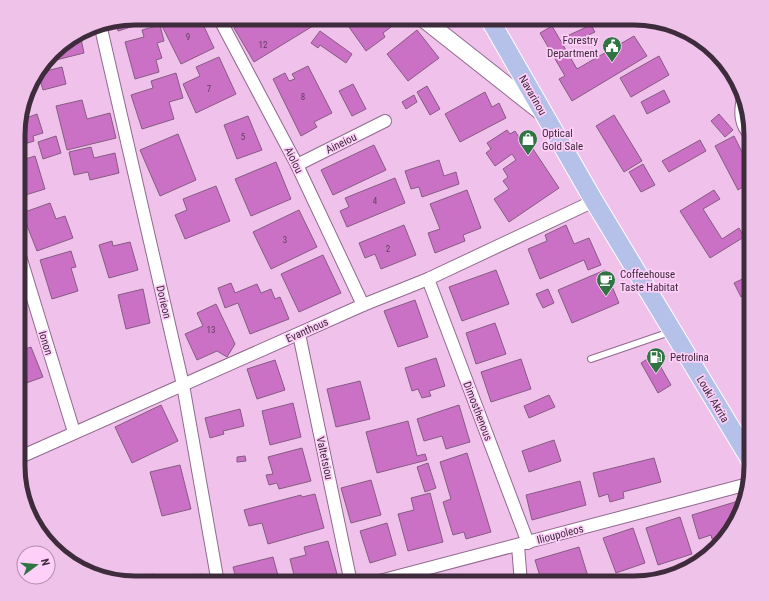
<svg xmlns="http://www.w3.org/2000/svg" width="769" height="601" font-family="'Roboto Condensed',sans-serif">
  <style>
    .building { fill: #cb71c5; stroke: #855c81 }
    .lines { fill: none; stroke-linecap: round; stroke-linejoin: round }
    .lane-casing { stroke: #92698e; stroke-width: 8 }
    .street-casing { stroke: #92698e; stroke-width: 14 }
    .secondary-casing { stroke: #92698e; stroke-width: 18 }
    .primary-casing { stroke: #fff; stroke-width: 20 }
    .lane { stroke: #fff; stroke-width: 6 }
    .street { stroke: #fff; stroke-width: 12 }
    .secondary { stroke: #fff; stroke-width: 16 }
    .primary { stroke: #b5c1e8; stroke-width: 18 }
    .labels { text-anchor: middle; stroke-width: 3.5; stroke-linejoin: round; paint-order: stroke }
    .number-label { font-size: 9px; fill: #613d5e }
    .poi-label { font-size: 11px; fill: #3e2c3c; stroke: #fecff9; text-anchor: start }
    .street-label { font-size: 11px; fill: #3e2c3c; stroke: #fecff9 }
    .rim { fill: none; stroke: #3e2c3c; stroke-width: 5 }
  </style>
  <rect width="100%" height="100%" fill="#f0c2eb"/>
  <g class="building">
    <path d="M 135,18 L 149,18 L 150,21 L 118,31 L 115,21 Z"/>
    <path d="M 179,18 L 200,18 L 214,48 L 181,64 L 162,26 Z"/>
    <path d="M 251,18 L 326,18 L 254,62 L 234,28 Z"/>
    <path d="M 346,18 L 384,18 L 391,27 L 383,33 L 385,37 L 366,51 L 344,20 Z"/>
    <path d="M 160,25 L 164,41 L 157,43 L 162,58 L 156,60 L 159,72 L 135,79 L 125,42 L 144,37 L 142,30 Z"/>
    <path d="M 591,25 L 595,32 L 571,43 L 567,36 Z"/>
    <path d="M 552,26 L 577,69 L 634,36 L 647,56 L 572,101 L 559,79 L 565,76 L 540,33 Z"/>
    <path d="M 417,30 L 439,58 L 408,81 L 387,54 Z"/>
    <path d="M 320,31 L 352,54 L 346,63 L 320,45 L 318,48 L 311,43 Z"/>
    <path d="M 80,34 L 84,53 L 48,62 L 48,60 L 58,47 Z"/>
    <path d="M 659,56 L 669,75 L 631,97 L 620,78 Z"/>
    <path d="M 219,57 L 236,94 L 196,113 L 183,84 L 200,76 L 196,67 Z"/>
    <path d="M 308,66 L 332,113 L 314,122 L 317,127 L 301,136 L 273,79 L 285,73 L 289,81 L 295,79 L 292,74 Z"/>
    <path d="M 62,67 L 66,84 L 43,90 L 38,73 Z"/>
    <path d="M 176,73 L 183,98 L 169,102 L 174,119 L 142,129 L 131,95 L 153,88 L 151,81 Z"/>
    <path d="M 353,84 L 366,109 L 352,116 L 339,91 Z"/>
    <path d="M 427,86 L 440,109 L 430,115 L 417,92 Z"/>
    <path d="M 664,90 L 670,102 L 647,114 L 641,102 Z"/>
    <path d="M 485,92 L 492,107 L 499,103 L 506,118 L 460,142 L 445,114 Z"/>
    <path d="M 414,95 L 417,102 L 406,109 L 402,102 Z"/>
    <path d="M 82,100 L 87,119 L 110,113 L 116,138 L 67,150 L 56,106 Z"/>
    <path d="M 24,105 L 29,117 L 37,114 L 43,133 L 33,136 L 34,141 L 19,146 L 19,120 Z"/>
    <path d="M 719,114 L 733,130 L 725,137 L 711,121 Z"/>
    <path d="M 614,115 L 642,161 L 624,172 L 596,126 Z"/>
    <path d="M 248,116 L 262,150 L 237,159 L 224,125 Z"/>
    <path d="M 507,130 L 510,134 L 515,131 L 528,151 L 533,149 L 559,188 L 509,222 L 494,199 L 509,189 L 503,181 L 508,177 L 503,169 L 516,160 L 512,154 L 495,166 L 486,153 L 491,149 L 487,143 Z"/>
    <path d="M 178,134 L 196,180 L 160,196 L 140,150 Z"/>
    <path d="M 56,136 L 61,153 L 43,159 L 38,142 Z"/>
    <path d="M 734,136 L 742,152 L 746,150 L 751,159 L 751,182 L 738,190 L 715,146 Z"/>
    <path d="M 700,140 L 706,151 L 669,172 L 662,161 Z"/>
    <path d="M 374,145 L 386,170 L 333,195 L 321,170 Z"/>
    <path d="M 91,147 L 94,158 L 115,153 L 119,173 L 90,180 L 88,172 L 74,175 L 69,152 Z"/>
    <path d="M 35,156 L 45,189 L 19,197 L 19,161 Z"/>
    <path d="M 439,160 L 444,176 L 456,172 L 459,184 L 422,197 L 419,187 L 411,189 L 405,171 Z"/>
    <path d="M 276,162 L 291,199 L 251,216 L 235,179 Z"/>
    <path d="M 643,164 L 655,185 L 641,192 L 629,172 Z"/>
    <path d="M 395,178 L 405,203 L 347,227 L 340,211 L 349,207 L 345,198 Z"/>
    <path d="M 216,186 L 230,221 L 185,239 L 175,215 L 187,210 L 183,199 Z"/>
    <path d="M 751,189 L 751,200 L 746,192 Z"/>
    <path d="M 467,190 L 481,228 L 463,235 L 465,241 L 435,253 L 428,233 L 440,229 L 430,204 Z"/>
    <path d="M 714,190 L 720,199 L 703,209 L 722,239 L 739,228 L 744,237 L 710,258 L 680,211 Z"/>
    <path d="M 50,203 L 56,219 L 65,216 L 73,238 L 37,251 L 22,213 Z"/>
    <path d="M 299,210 L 317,247 L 271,269 L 253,232 Z"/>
    <path d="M 404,225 L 416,255 L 381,269 L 375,254 L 365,258 L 359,243 Z"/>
    <path d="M 566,225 L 574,244 L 589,238 L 601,265 L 588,270 L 584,260 L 540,279 L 528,249 L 547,241 L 545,235 Z"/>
    <path d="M 112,241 L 113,246 L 130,242 L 138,270 L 109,278 L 99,245 Z"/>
    <path d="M 71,251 L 76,267 L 71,268 L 78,291 L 52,299 L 40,260 Z"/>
    <path d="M 323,255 L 341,293 L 299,312 L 281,274 Z"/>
    <path d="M 496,270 L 509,304 L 462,321 L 449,287 Z"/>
    <path d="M 605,270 L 619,303 L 572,323 L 558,290 Z"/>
    <path d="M 751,275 L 751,292 L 741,297 L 734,283 Z"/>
    <path d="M 231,283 L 235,293 L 257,284 L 261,293 L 271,289 L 275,299 L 280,297 L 289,319 L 250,334 L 238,303 L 225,308 L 218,288 Z"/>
    <path d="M 143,289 L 150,323 L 126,329 L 118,295 Z"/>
    <path d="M 548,289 L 554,303 L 543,308 L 536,294 Z"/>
    <path d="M 415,300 L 428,337 L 398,347 L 384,311 Z"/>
    <path d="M 216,304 L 235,344 L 227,357 L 217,351 L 197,360 L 185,334 L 203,326 L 197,313 Z"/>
    <path d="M 19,311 L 26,331 L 19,334 Z"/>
    <path d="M 751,312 L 751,326 L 744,316 Z"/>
    <path d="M 495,323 L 506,354 L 476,364 L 466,333 Z"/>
    <path d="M 31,347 L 43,377 L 18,386 L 19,351 Z"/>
    <path d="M 654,355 L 671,385 L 658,393 L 641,363 Z"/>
    <path d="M 436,358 L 445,386 L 429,391 L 431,396 L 422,398 L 418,389 L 412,391 L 405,368 Z"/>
    <path d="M 521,359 L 531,389 L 491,402 L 481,372 Z"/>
    <path d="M 275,360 L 285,390 L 257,399 L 247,369 Z"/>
    <path d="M 360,381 L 370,419 L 336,427 L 327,389 Z"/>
    <path d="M 549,395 L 555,407 L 529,418 L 524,406 Z"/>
    <path d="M 293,403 L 301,437 L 270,445 L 262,411 Z"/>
    <path d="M 161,405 L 178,441 L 132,463 L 115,427 Z"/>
    <path d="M 459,405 L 470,442 L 446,449 L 442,436 L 424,441 L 417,419 Z"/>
    <path d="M 240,409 L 244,426 L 223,431 L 224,434 L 210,438 L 205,418 Z"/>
    <path d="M 408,421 L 417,456 L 425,454 L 427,460 L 377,473 L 366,432 Z"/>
    <path d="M 554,440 L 561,461 L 529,472 L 522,451 Z"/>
    <path d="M 302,448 L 311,481 L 279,489 L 277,483 L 269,485 L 266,475 L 273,474 L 268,457 Z"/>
    <path d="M 467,453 L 491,532 L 466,539 L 464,532 L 453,535 L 443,502 L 451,499 L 440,462 Z"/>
    <path d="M 245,456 L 246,461 L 237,462 L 237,457 Z"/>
    <path d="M 654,458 L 661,482 L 623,492 L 624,498 L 610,502 L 608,494 L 599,497 L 593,473 Z"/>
    <path d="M 428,463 L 436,488 L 425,492 L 417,467 Z"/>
    <path d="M 180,465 L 191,509 L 162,516 L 150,472 Z"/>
    <path d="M 371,480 L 381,515 L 351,523 L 341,488 Z"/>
    <path d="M 580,481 L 586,505 L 532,520 L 526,495 Z"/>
    <path d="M 21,484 L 44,535 L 30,518 Z"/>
    <path d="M 430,493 L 443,542 L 408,551 L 398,514 L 414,510 L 411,498 Z"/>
    <path d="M 315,494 L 324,528 L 268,544 L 262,523 L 249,526 L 244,510 L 301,495 L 302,497 Z"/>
    <path d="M 745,499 L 742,511 L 727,534 L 712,539 L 711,535 L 699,539 L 692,515 Z"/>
    <path d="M 680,517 L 692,554 L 658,565 L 646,528 Z"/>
    <path d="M 387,523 L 396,555 L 370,563 L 360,531 Z"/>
    <path d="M 633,528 L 645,563 L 616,573 L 603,538 Z"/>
    <path d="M 328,541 L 337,574 L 303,583 L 296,583 L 290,559 L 306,555 L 304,547 Z"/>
    <path d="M 579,547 L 590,583 L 573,583 L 571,578 L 554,583 L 542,583 L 535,560 Z"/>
    <path d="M 714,549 L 704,556 L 703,552 Z"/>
    <path d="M 273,557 L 280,583 L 237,583 L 233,567 Z"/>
    <path d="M 153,574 L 155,583 L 141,583 L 140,577 Z"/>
    <path d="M 201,574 L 203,583 L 166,583 Z"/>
  </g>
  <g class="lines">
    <g class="lane-casing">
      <g id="lane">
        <path d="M 591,359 L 670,332"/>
        <path d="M 740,439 L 751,429"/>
      </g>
    </g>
    <g class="street-casing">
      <g id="street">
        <path d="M 219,18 L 297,165 L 363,305"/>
        <path d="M 100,24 L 183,385 L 218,583"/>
        <path d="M 743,98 C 740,112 740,125 751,136"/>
        <path d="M 297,165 L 385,121"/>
        <path d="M 19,253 L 74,432"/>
        <path d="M 428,279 L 528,543"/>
        <path d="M 299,334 L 351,583"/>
        <path d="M 18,458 L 363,305 L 428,279 L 594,201"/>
        <path d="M 518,546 L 521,583"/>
        <path d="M 372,583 L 748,484"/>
      </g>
    </g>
    <g class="secondary-casing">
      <path id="secondary" d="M 422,18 L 541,112"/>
    </g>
    <g class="primary-casing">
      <path id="primary" d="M 489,18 L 594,201 L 751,461"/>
    </g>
    <use href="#lane" class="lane"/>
    <use href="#street" class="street"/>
    <use href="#secondary" class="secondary"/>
    <use href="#primary" class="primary"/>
  </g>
  <defs>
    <g id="civic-pin" transform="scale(1)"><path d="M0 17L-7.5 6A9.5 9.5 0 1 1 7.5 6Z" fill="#2e7542" stroke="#fecff9"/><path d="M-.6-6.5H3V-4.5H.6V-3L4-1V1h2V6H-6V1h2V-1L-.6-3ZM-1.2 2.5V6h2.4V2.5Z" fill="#fff"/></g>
    <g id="shop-pin" transform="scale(1)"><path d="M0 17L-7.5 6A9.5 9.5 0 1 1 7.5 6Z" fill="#2e7542" stroke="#fecff9"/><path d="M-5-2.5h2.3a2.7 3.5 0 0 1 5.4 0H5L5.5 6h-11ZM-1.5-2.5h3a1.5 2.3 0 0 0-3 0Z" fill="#fff"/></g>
    <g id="cafe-pin" transform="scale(1)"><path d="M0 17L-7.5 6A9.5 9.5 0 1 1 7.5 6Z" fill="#2e7542" stroke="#fecff9"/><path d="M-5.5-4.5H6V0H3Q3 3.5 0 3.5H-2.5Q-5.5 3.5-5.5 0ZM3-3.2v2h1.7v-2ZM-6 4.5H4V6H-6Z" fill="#fff"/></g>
    <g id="fuel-pin" transform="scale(1)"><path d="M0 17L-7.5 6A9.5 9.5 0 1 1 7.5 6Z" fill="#2e7542" stroke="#fecff9"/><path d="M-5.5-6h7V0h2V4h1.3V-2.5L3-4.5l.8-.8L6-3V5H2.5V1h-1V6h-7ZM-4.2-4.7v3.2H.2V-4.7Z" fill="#fff"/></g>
  </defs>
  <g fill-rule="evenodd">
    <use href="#civic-pin" x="612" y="46"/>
    <use href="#shop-pin" x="528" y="139"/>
    <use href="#cafe-pin" x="606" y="280"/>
    <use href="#fuel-pin" x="656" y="357"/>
  </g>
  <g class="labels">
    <g class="number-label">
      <text x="188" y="40">9</text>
      <text x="263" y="48">12</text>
      <text x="209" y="92">7</text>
      <text x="303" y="100">8</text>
      <text x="243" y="140">5</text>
      <text x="375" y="204">4</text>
      <text x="285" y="243">3</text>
      <text x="388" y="252">2</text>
      <text x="211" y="333">13</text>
    </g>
    <g class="poi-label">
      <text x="598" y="44" text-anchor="end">Forestry<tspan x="598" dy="13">Department</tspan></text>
      <text x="542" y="137">Optical<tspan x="542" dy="13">Gold Sale</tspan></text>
      <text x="620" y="278">Coffeehouse<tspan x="620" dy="13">Taste Habitat</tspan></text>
      <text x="670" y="361">Petrolina</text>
    </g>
    <g class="street-label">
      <text transform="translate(533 95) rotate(60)" y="4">Navarinou</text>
      <text transform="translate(341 143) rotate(-26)" y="4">Aineiou</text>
      <text transform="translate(294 160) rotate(63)" y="4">Aiolou</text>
      <text transform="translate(164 302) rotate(77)" y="4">Dorieon</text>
      <text transform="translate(307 330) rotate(-24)" y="4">Evanthous</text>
      <text transform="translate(46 343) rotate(73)" y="4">Ionon</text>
      <text transform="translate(713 399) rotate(59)" y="4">Louki Akrita</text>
      <text transform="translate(478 411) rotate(69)" y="4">Dimosthenous</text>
      <text transform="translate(325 458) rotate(78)" y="4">Valtetsiou</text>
      <text transform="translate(560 534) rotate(-15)" y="4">Ilioupoleos</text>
    </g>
  </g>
  <path d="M0 0H769V601H0ZM135 25H634A110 110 0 0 1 744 135V466A110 110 0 0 1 634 576H135A110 110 0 0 1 25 466V135A110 110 0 0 1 135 25Z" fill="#efc2ea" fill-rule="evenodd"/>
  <path class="rim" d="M135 25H634A110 110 0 0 1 744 135V466A110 110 0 0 1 634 576H135A110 110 0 0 1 25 466V135A110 110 0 0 1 135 25Z"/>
  <g transform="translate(36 565) rotate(74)"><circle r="19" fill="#fecff9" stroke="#b18ead"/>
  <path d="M0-3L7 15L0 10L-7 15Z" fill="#2e7542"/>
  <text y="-6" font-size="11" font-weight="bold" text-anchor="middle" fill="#3e2c3c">N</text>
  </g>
</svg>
